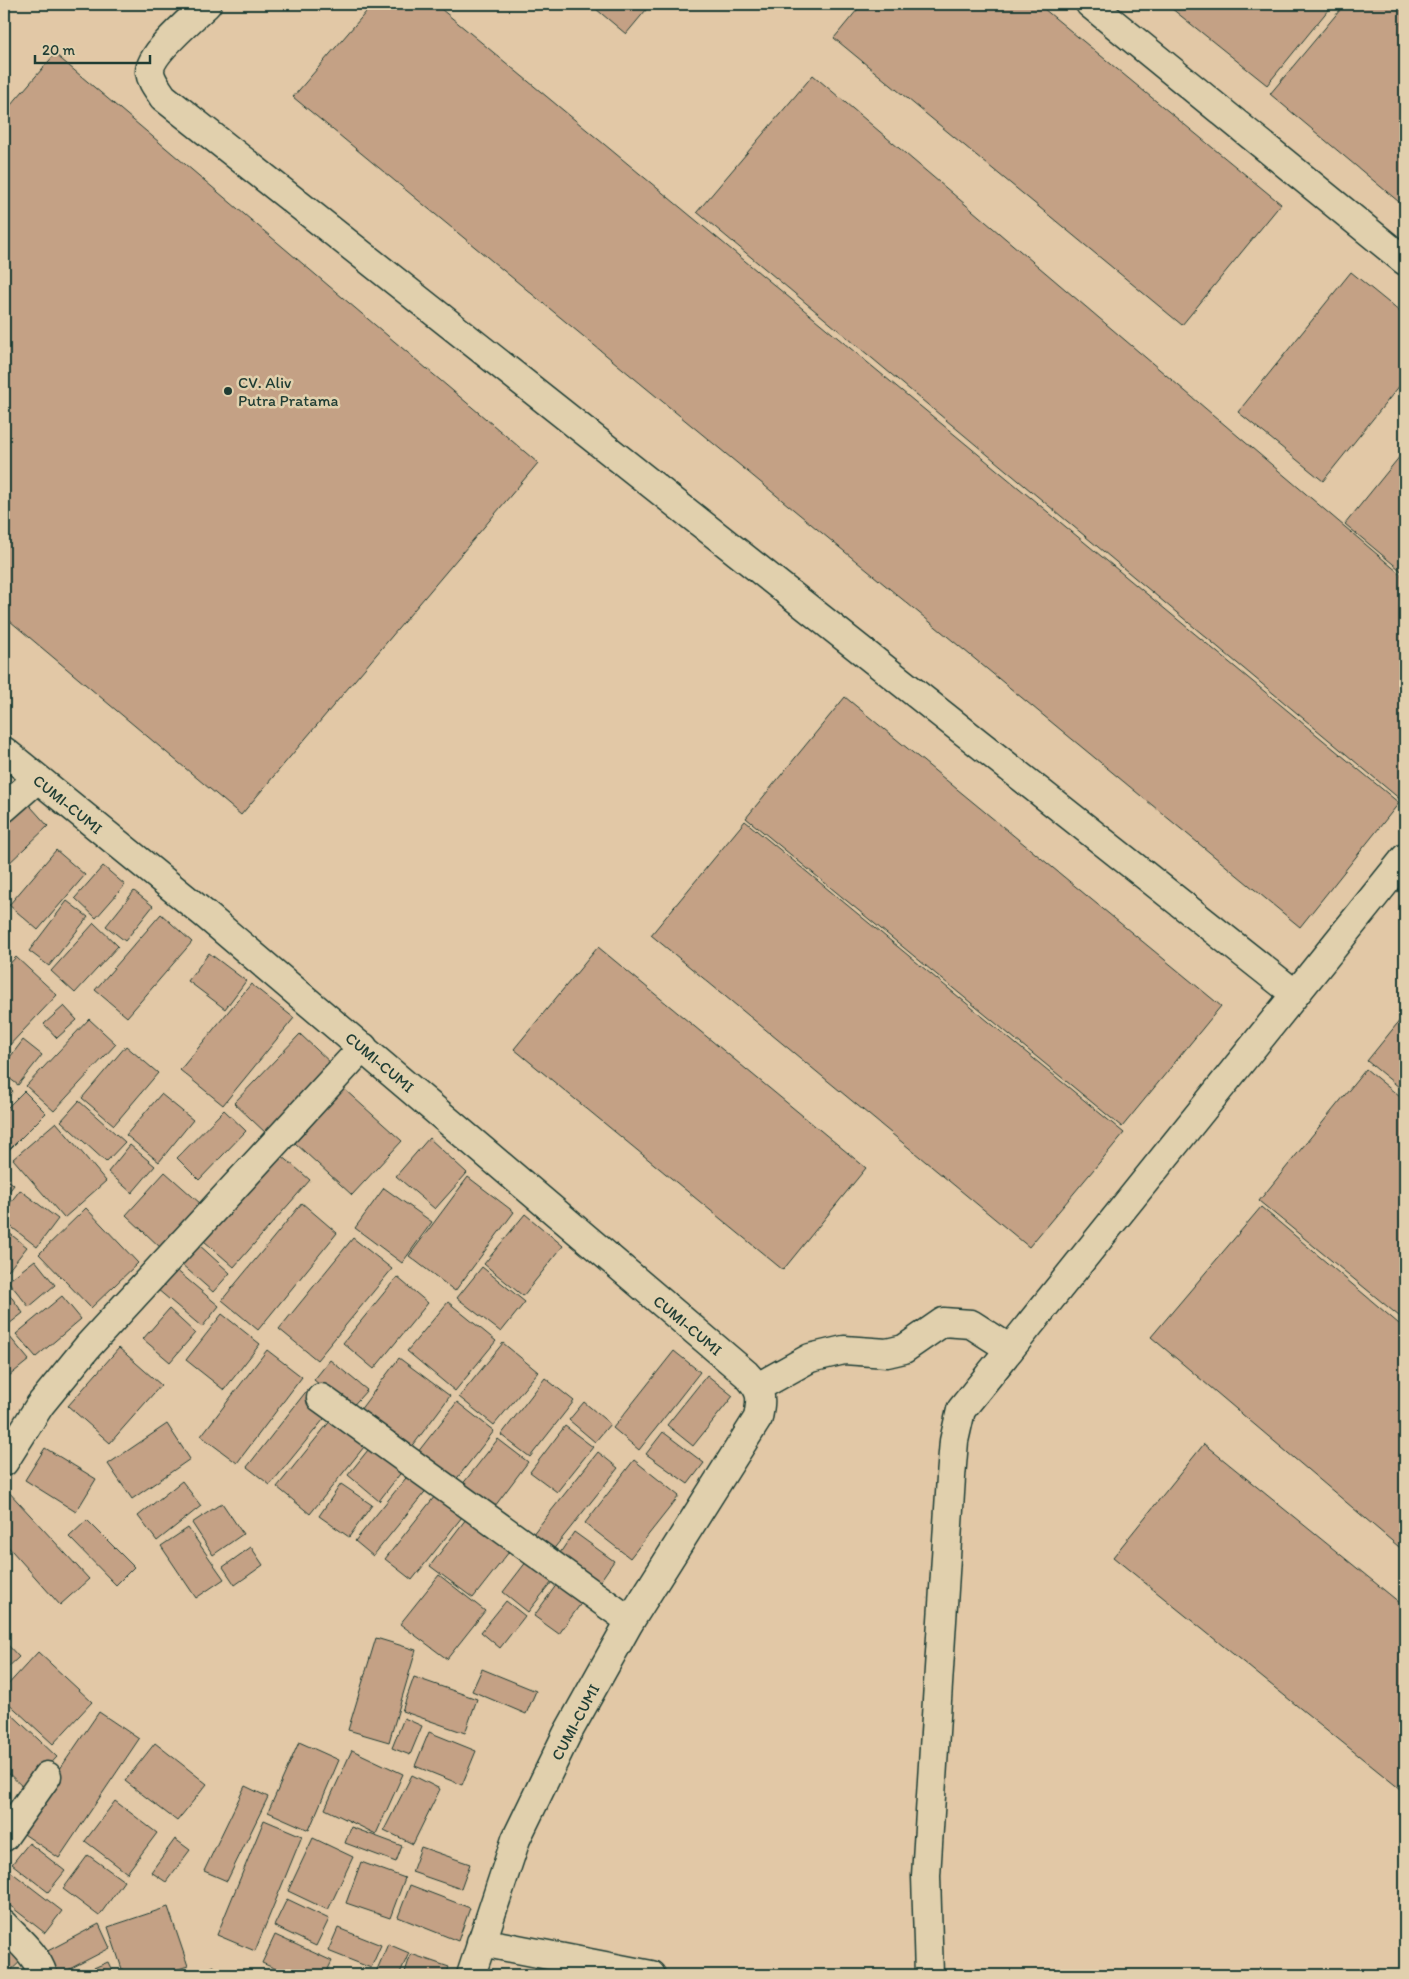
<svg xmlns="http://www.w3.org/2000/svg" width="1409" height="1979" font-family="Itim,sans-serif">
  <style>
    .building { fill: #c4a185; stroke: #1f3d34 }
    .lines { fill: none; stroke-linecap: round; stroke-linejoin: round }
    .minor-casing { stroke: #1f3d34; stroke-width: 31 }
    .minor { stroke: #e1d0ad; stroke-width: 28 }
    .poi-dot { fill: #1f3d34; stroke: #e1d0ad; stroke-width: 2 }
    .labels { text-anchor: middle; stroke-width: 5; stroke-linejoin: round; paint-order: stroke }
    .poi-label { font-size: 16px; fill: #1f3d34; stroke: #e1d0ad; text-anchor: start }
    .street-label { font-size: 16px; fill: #1f3d34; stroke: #e1d0ad }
  </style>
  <rect width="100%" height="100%" fill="#e2c8a6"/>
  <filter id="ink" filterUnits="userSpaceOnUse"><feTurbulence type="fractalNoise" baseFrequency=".02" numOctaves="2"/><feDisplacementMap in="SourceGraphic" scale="10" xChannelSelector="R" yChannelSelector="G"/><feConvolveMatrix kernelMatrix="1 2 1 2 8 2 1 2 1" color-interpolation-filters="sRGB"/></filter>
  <g filter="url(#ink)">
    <g class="building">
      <path d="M 373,4 L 435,4 L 1399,803 L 1300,927 L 293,97 Z"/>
      <path d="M 590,4 L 651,4 L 626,34 Z"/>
      <path d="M 862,4 L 1038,4 L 1281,204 L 1182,325 L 834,38 Z"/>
      <path d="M 1166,4 L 1333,4 L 1267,85 Z"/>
      <path d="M 1345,4 L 1405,4 L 1405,207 L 1270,94 Z"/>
      <path d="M 55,54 L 538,463 L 241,815 L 4,616 L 4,320 L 6,317 L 4,315 L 4,113 Z"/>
      <path d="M 813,75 L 1405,578 L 1405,795 L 1401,800 L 697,212 Z"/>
      <path d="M 1351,272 L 1405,316 L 1405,379 L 1323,481 L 1238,412 Z"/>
      <path d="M 1405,450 L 1405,574 L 1345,524 Z"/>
      <path d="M 845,697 L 1221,1006 L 1122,1127 L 746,818 Z"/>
      <path d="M 23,798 L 48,826 L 4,868 L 4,816 Z"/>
      <path d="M 745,821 L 1124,1133 L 1029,1247 L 651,935 Z"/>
      <path d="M 56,850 L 85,875 L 38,930 L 9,905 Z"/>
      <path d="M 103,866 L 125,885 L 96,918 L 75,898 Z"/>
      <path d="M 134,891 L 153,906 L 125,941 L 106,926 Z"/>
      <path d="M 67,901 L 88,917 L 49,966 L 29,951 Z"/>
      <path d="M 161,914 L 192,942 L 127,1017 L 95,990 Z"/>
      <path d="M 94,923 L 118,946 L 75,993 L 51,971 Z"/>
      <path d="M 598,947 L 866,1168 L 783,1270 L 514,1049 Z"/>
      <path d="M 209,953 L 246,981 L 225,1009 L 188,981 Z"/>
      <path d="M 16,957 L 57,995 L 4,1051 L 4,970 Z"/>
      <path d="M 251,984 L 294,1018 L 223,1105 L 180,1070 Z"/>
      <path d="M 64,1006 L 77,1020 L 57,1038 L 44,1024 Z"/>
      <path d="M 1405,1014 L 1405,1092 L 1367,1061 Z"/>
      <path d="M 89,1019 L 116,1044 L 54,1111 L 26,1086 Z"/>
      <path d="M 300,1034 L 333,1065 L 268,1135 L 234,1103 Z"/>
      <path d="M 23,1040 L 42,1055 L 18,1085 L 4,1074 L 4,1065 Z"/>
      <path d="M 126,1046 L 158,1073 L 114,1125 L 82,1098 Z"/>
      <path d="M 1366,1069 L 1405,1101 L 1405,1321 L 1259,1201 Z"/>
      <path d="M 4,1083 L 13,1091 L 4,1101 Z"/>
      <path d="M 344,1089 L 402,1141 L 352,1195 L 295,1143 Z"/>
      <path d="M 24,1091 L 46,1113 L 4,1155 L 4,1111 Z"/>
      <path d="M 161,1094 L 193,1120 L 159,1162 L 126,1135 Z"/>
      <path d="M 79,1101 L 125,1142 L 106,1162 L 61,1121 Z"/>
      <path d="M 224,1110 L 246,1131 L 199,1180 L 177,1158 Z"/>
      <path d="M 56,1122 L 106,1181 L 64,1218 L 13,1159 Z"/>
      <path d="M 429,1138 L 467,1173 L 435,1209 L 396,1176 Z"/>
      <path d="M 130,1145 L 155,1166 L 132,1193 L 108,1172 Z"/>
      <path d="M 280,1154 L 310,1180 L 234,1267 L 204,1241 Z"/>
      <path d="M 165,1172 L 201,1204 L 161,1248 L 126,1215 Z"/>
      <path d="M 4,1176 L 14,1185 L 4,1198 Z"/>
      <path d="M 468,1177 L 514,1212 L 455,1291 L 409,1256 Z"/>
      <path d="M 384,1188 L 432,1222 L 402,1263 L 355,1228 Z"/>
      <path d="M 20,1190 L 58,1219 L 37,1247 L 4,1221 L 4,1211 Z"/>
      <path d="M 302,1203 L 337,1233 L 258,1330 L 222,1300 Z"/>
      <path d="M 1261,1207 L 1405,1329 L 1405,1552 L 1151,1337 Z"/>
      <path d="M 86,1208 L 138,1263 L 91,1308 L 39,1254 Z"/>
      <path d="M 525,1214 L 563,1246 L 523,1296 L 484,1264 Z"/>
      <path d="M 4,1229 L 27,1247 L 8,1271 L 4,1267 Z"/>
      <path d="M 353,1238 L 392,1269 L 317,1360 L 279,1329 Z"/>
      <path d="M 198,1244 L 230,1273 L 213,1292 L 180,1263 Z"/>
      <path d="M 35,1260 L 55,1285 L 29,1307 L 8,1281 Z"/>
      <path d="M 482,1267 L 525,1302 L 501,1332 L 457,1298 Z"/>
      <path d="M 175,1269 L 219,1306 L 202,1327 L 157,1289 Z"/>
      <path d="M 397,1277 L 428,1303 L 374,1369 L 343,1343 Z"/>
      <path d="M 7,1291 L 23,1313 L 9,1324 L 4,1317 L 4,1294 Z"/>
      <path d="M 62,1296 L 81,1319 L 36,1357 L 16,1334 Z"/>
      <path d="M 448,1302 L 496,1341 L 455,1391 L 407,1351 Z"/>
      <path d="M 169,1309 L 195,1333 L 170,1362 L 143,1339 Z"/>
      <path d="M 222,1314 L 260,1344 L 224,1390 L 186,1360 Z"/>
      <path d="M 4,1330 L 29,1360 L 4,1380 Z"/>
      <path d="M 503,1343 L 538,1372 L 494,1425 L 459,1397 Z"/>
      <path d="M 119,1348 L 161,1385 L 110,1443 L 68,1406 Z"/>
      <path d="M 267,1350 L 302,1377 L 237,1463 L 201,1436 Z"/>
      <path d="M 674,1351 L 700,1372 L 639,1450 L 613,1428 Z"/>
      <path d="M 399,1358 L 450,1396 L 408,1452 L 357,1414 Z"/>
      <path d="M 330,1360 L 367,1390 L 350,1409 L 314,1380 Z"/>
      <path d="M 707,1375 L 733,1396 L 693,1446 L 667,1425 Z"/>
      <path d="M 545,1378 L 574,1401 L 530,1457 L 501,1435 Z"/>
      <path d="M 308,1389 L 332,1409 L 270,1485 L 247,1467 Z"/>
      <path d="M 457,1402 L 494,1431 L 451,1486 L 414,1457 Z"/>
      <path d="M 584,1402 L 610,1424 L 595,1442 L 569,1420 Z"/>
      <path d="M 331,1420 L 364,1447 L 310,1514 L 277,1487 Z"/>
      <path d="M 167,1424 L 190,1459 L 132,1499 L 108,1464 Z"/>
      <path d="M 565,1426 L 593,1447 L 557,1492 L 530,1472 Z"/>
      <path d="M 663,1432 L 704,1463 L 688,1484 L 646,1454 Z"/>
      <path d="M 498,1439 L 528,1462 L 489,1514 L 458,1490 Z"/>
      <path d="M 1204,1444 L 1405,1607 L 1405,1793 L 1113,1557 Z"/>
      <path d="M 372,1445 L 403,1470 L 379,1501 L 348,1475 Z"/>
      <path d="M 45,1448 L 96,1479 L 76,1512 L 25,1480 Z"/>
      <path d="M 598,1452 L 618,1468 L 552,1551 L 532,1535 Z"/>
      <path d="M 634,1460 L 679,1496 L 630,1558 L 585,1523 Z"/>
      <path d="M 410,1473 L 428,1488 L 373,1556 L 355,1541 Z"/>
      <path d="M 182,1481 L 201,1506 L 157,1541 L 138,1516 Z"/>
      <path d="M 341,1484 L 372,1505 L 349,1537 L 319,1516 Z"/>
      <path d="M 7,1490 L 89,1579 L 60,1605 L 4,1542 L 4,1493 Z"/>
      <path d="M 435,1496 L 462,1517 L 412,1580 L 385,1559 Z"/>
      <path d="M 222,1503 L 243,1534 L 213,1555 L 192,1523 Z"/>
      <path d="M 466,1519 L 509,1552 L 473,1598 L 430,1566 Z"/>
      <path d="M 87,1520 L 134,1567 L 116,1585 L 69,1537 Z"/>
      <path d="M 188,1528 L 224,1579 L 196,1598 L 161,1546 Z"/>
      <path d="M 574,1532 L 614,1561 L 596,1587 L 556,1559 Z"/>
      <path d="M 251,1547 L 263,1565 L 235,1585 L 223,1567 Z"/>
      <path d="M 530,1557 L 556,1577 L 528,1612 L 503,1592 Z"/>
      <path d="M 439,1575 L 485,1611 L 447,1659 L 400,1624 Z"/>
      <path d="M 562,1577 L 587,1595 L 559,1634 L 534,1616 Z"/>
      <path d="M 506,1601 L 525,1616 L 500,1648 L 481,1632 Z"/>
      <path d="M 376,1638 L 416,1650 L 389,1742 L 348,1730 Z"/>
      <path d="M 6,1643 L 19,1657 L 4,1671 L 4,1645 Z"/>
      <path d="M 38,1652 L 92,1702 L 53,1744 L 4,1699 L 4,1689 Z"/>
      <path d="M 482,1669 L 536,1691 L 526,1714 L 472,1691 Z"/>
      <path d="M 414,1677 L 477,1699 L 465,1733 L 402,1711 Z"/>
      <path d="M 4,1707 L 57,1757 L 26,1790 L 4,1769 Z"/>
      <path d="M 99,1712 L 139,1739 L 59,1858 L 18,1830 Z"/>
      <path d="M 404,1718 L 422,1726 L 410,1755 L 392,1748 Z"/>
      <path d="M 429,1732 L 476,1751 L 462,1785 L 415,1766 Z"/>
      <path d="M 299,1742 L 339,1760 L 309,1830 L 268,1812 Z"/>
      <path d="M 155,1743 L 207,1784 L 177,1821 L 125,1781 Z"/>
      <path d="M 352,1750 L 403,1774 L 376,1834 L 325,1809 Z"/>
      <path d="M 412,1775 L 440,1789 L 413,1844 L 384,1830 Z"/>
      <path d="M 245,1786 L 268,1797 L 227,1881 L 204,1871 Z"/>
      <path d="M 115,1801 L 157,1833 L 127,1873 L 85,1841 Z"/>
      <path d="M 264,1820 L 302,1836 L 255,1951 L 217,1935 Z"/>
      <path d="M 351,1827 L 402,1846 L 396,1862 L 345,1843 Z"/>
      <path d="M 313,1838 L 353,1857 L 328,1910 L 288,1891 Z"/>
      <path d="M 175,1839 L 190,1850 L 166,1882 L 151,1872 Z"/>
      <path d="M 29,1843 L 65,1871 L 48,1892 L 12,1864 Z"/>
      <path d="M 421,1847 L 470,1864 L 461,1889 L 412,1872 Z"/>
      <path d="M 88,1855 L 124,1881 L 99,1916 L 63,1889 Z"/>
      <path d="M 361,1862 L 405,1878 L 390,1918 L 346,1903 Z"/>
      <path d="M 6,1868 L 62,1911 L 45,1933 L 4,1901 L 4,1871 Z"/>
      <path d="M 410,1885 L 470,1908 L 458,1941 L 398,1917 Z"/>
      <path d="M 287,1899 L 329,1919 L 316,1946 L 274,1926 Z"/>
      <path d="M 168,1907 L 188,1966 L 159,1975 L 124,1975 L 108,1927 Z"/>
      <path d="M 99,1924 L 110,1948 L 58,1975 L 54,1975 L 42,1954 Z"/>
      <path d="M 338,1928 L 381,1945 L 371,1968 L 328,1951 Z"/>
      <path d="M 275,1935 L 332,1961 L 325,1975 L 290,1975 L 262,1963 Z"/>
      <path d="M 4,1940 L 23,1959 L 6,1975 L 4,1975 Z"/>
      <path d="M 388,1944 L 409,1953 L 399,1975 L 384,1975 L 376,1972 Z"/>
      <path d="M 411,1954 L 449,1967 L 446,1975 L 404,1975 Z"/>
      <path d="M 108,1962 L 114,1975 L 77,1975 Z"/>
      <path d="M 214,1966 L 218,1975 L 193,1975 Z"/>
    </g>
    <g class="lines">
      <g class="minor-casing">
        <g id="minor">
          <path d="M 207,4 C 194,17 149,54 150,72 C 151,81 158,89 163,97 L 1295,994"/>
          <path d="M 1090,4 L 1405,261"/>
          <path d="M 4,751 L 207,916 L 746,1374 C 762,1391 762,1396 758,1418 L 630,1621 L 567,1734 L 516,1839 L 471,1975"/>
          <path d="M 4,808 L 37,779"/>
          <path d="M 758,1387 L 810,1358 L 844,1350 L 887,1353 L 904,1349 L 943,1322 L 971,1324 L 1010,1349"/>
          <path d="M 321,1398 L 630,1621"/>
          <path d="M 4,1462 L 40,1405 L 89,1345 L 363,1047"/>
          <path d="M 4,1837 L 47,1776"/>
          <path d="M 4,1925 C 18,1940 37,1955 43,1975"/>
          <path d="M 481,1942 L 651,1975"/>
          <path d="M 929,1975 L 926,1876 L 951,1477 L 954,1441 L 961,1410 L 1405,858"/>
        </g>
      </g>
      <use href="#minor" class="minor"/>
    </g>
  </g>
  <circle class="poi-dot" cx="228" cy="391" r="5"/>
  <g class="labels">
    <g class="poi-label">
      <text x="238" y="388">CV. Aliv<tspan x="238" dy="18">Putra Pratama</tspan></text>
    </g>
    <g class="street-label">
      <text transform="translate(68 804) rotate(39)" y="6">CUMI-CUMI</text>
      <text transform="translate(380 1062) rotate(40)" y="6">CUMI-CUMI</text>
      <text transform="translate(688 1325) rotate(40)" y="6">CUMI-CUMI</text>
      <text transform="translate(575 1722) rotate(-62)" y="6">CUMI-CUMI</text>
    </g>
  </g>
  <rect width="1409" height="1979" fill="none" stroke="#e1d0ad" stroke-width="20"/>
  <rect x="10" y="10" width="1389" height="1959" fill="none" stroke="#1f3d34" stroke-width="2" filter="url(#ink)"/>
  <path d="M35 55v8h115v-8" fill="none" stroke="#1f3d34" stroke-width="2.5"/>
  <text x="42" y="55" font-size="15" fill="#1f3d34" stroke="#e1d0ad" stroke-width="4" paint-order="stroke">20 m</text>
</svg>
